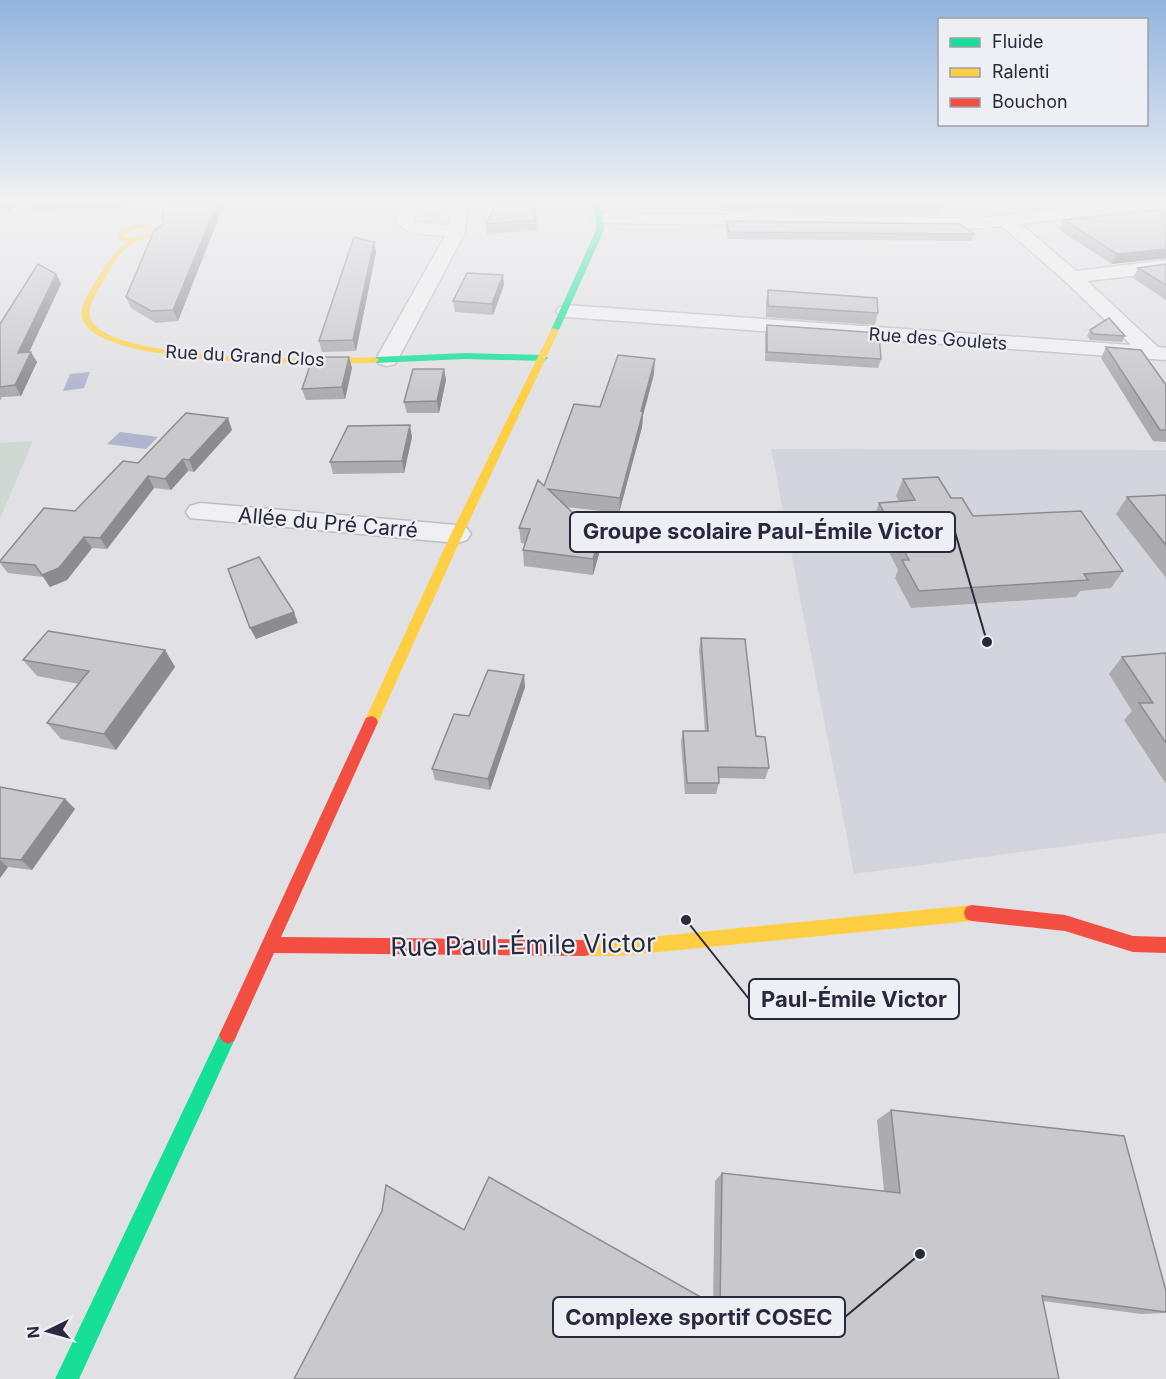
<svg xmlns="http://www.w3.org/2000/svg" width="1166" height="1379" font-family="Inter,sans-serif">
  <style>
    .built { fill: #d4d4dd }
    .green { fill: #cfd8d2 }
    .water { fill: #b1b4ce }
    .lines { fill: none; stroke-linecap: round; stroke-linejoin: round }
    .street-casing { stroke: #bebec2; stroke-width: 3 }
    .street { fill: #f0f0f2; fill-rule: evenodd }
    .fast { fill: #16e098; fill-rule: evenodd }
    .slow { fill: #ffcf43; fill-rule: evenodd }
    .jam { fill: #f24e42; fill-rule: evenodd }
    .wall { fill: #acacb0 }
    .shaded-wall { fill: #8c8c90 }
    .building { fill: #c8c8cd; stroke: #8c8c90; stroke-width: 1.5 }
    .labels { text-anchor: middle; stroke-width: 4.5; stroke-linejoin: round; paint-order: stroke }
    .far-street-label { font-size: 18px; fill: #29293d; stroke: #eeeef5 }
    .street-label { font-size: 21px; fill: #29293d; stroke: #eeeef5 }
    .near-street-label { font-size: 26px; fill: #29293d; stroke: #eeeef5 }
    .leader { fill: none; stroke: #29293d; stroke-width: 2 }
    .callout-dot { fill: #29293d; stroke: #eeeef5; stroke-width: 2 }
    .callout { fill: #eeeef5; stroke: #29293d; stroke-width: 2 }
    .callout-label { font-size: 22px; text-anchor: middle; font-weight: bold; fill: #29293d }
  </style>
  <rect width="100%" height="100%" fill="#e1e1e5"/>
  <path class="built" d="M 771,449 L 1166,450 L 1166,833 L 854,874 Z"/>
  <g class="green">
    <path d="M 421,211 L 451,212 L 450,223 L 443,227 L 415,222 L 416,213 Z"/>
    <path d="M 33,441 L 1,516 L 0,517 L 0,443 Z"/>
  </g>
  <g class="water">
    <path d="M 90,372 L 84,388 L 63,391 L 70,374 Z"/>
    <path d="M 120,432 L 158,437 L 146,449 L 107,444 Z"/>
  </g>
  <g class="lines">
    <g class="street-casing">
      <g id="street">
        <path d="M 418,204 C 434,204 457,200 467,213 L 465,232 L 460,242 L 398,359 L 395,364 L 387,366 L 379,364 L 376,359 L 445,236 C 429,234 406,236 396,222 L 399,211 ZM 432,212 L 450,215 L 449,226 L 414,221 L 416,215 Z"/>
        <path d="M 1098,204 L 1149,204 L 1141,209 L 1021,224 L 1076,271 L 1166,260 L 1166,272 L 1087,281 L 1158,347 L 1166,348 L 1166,360 L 566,317 L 559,315 L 556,311 L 559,307 L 566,305 L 1131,345 L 1065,281 L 1002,226 L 982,228 L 600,223 L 594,222 L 591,218 L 594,214 L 600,213 L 982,218 Z"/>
        <path d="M 200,503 L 457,525 L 467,528 L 471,534 L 467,540 L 457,543 L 190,518 L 186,512 L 190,506 Z"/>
      </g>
    </g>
    <use href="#street" class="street"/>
    <g class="fast">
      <path d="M 594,204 L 600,204 L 604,230 L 559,330 L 552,332 L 551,330 L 596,230 Z"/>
      <path d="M 465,353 L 544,355 L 548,358 L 544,361 L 465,359 L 375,363 L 371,360 L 375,357 Z"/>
      <path d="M 228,1026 L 234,1029 L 237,1035 L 234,1041 L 79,1379 L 55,1379 L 222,1029 Z"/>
    </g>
    <g class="slow">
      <path d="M 141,224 L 162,229 L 157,237 C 151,238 144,239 139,241 C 120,247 108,273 99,289 C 93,299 85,312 93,323 C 123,363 324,359 375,357 L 379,360 L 375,363 C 319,364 123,367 87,327 C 76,315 84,300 91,289 C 101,272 111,254 127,242 L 119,240 L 118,231 ZM 141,228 L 154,230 L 151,233 L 131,238 L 125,237 L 125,234 Z"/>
      <path d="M 552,328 L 559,330 L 463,534 L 378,722 L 376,726 L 366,726 L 364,722 L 451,534 Z"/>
      <path d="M 972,905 L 978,907 L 980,913 L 978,919 L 972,921 L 619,956 L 585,956 L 579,954 L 576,948 L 579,942 L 585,940 L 619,940 Z"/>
    </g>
    <g class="jam">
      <path d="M 371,716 L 376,718 L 378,722 L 281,937 L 585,940 L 591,942 L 594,948 L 591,954 L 585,956 L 274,953 L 234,1041 L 228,1044 L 222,1041 L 219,1035 L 222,1029 L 364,722 L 366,718 Z"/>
      <path d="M 972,905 L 1065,915 L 1133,936 L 1166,937 L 1166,953 L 1133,952 L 1065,931 L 972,921 L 966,919 L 964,913 L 966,907 Z"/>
    </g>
  </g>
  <g class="wall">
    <path d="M 0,204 L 15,204 L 8,213 L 0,213 Z"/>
    <path d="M 30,204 L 224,204 L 178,321 L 156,323 L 131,308 L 126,297 L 164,224 L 165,205 L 33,211 Z"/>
    <path d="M 719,204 L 936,204 L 941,207 L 938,215 L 721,212 Z"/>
    <path d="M 1166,209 L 1166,258 L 1112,264 L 1059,230 L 1064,220 Z"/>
    <path d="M 536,220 L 537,230 L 487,234 L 486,224 Z"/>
    <path d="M 726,221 L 974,234 L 972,241 L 728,239 L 725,227 Z"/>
    <path d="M 374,242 L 376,252 L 356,351 L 322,352 L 319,341 Z"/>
    <path d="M 1166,264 L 1166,300 L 1133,278 L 1138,268 Z"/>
    <path d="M 56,274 L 61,284 L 29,352 L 37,362 L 21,396 L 2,397 L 0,401 L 0,324 Z"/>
    <path d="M 504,285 L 493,315 L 455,312 L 453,301 Z"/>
    <path d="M 768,290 L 878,313 L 875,325 L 766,317 L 766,301 Z"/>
    <path d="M 767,325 L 881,359 L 878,368 L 765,361 L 765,334 Z"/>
    <path d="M 1090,330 L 1125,336 L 1122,342 L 1090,340 L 1087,336 Z"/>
    <path d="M 1106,347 L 1166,385 L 1166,442 L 1153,441 L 1101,358 Z"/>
    <path d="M 349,357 L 352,368 L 345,399 L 306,400 L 302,389 Z"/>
    <path d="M 444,369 L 446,380 L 439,413 L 407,413 L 404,402 Z"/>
    <path d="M 654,374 L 643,415 L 642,427 L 619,513 L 566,507 L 599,538 L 599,554 L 593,575 L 524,566 L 523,550 L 525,544 L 521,543 L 519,528 L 544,486 L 600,407 Z"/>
    <path d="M 232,430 L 194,472 L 188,471 L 171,490 L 154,488 L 107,549 L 92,548 L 67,580 L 50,587 L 43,577 L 8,573 L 0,563 L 0,561 L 75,511 L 138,463 Z"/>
    <path d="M 412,437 L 404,473 L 333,474 L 330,462 Z"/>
    <path d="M 903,479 L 951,498 L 973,516 L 1123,571 L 1111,588 L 1080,591 L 1076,597 L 911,608 L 895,578 L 898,570 L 873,520 L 879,503 L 899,501 L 896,496 Z"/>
    <path d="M 1166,495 L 1166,578 L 1116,514 L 1127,497 Z"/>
    <path d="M 701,638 L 756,736 L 769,768 L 765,779 L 719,778 L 719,783 L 716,794 L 685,794 L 681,742 L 683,731 L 705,731 L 699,650 Z"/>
    <path d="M 165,650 L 175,667 L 116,750 L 61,739 L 47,723 L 79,684 L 37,676 L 23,660 Z"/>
    <path d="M 1166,653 L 1166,784 L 1124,720 L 1132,711 L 1109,674 L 1122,657 Z"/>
    <path d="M 525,687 L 490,790 L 435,780 L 432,769 L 469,716 Z"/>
    <path d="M 0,787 L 65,799 L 75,809 L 32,870 L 8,867 L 0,878 Z"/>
    <path d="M 891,1110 L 1166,1291 L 1166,1313 L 1141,1314 L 1043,1301 L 294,1379 L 464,1230 L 713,1304 L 715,1181 L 722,1173 L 884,1191 L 877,1120 Z"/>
  </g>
  <g class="shaded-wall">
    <path d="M 4,204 L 15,204 L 8,213 Z"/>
    <path d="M 217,204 L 224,204 L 178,321 L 173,310 Z"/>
    <path d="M 374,242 L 376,252 L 356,351 L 353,340 Z"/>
    <path d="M 1166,249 L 1166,258 L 1112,264 L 1117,254 Z"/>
    <path d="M 56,274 L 61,284 L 24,363 L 18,353 Z"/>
    <path d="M 503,275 L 504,285 L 493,315 L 492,304 Z"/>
    <path d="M 31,352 L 37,362 L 21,396 L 15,385 Z"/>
    <path d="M 349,357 L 352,368 L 345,399 L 342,387 Z"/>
    <path d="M 655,359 L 654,374 L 643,415 L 642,427 L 619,513 L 620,498 L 641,411 Z"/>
    <path d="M 444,369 L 446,380 L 439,413 L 437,401 Z"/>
    <path d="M 228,418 L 232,430 L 194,472 L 189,460 Z"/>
    <path d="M 410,425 L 412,437 L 404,473 L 402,461 Z"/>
    <path d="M 183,459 L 188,471 L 171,490 L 165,479 Z"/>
    <path d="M 148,476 L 154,488 L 107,549 L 100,538 Z"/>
    <path d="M 84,537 L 92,548 L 67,580 L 50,587 L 42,575 Z"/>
    <path d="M 599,538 L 599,554 L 593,575 L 593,559 Z"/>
    <path d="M 294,612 L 298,623 L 256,639 L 250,628 Z"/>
    <path d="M 165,650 L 175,667 L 116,750 L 104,734 Z"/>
    <path d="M 524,675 L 525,687 L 490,790 L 488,779 Z"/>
    <path d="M 65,799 L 75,809 L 32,870 L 21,860 Z"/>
    <path d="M 0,860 L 8,867 L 0,878 Z"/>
  </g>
  <g class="building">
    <path d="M 166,204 L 217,204 L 173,310 L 151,311 L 126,297 L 154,231 L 164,224 L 162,214 Z"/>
    <path d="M 496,204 L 533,204 L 536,220 L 486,224 Z"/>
    <path d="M 722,204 L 936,204 L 941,207 L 722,205 Z"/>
    <path d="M 1166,209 L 1166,249 L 1117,254 L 1064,220 Z"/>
    <path d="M 726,221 L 960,224 L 974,234 L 729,232 Z"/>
    <path d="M 354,237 L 374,242 L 353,340 L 319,341 Z"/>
    <path d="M 38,264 L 56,274 L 18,353 L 31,352 L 15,385 L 0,387 L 0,324 Z"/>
    <path d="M 1166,264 L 1166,285 L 1138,268 Z"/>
    <path d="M 467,273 L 503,275 L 492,304 L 453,301 Z"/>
    <path d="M 768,290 L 877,298 L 878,313 L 768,306 Z"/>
    <path d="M 1109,318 L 1125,336 L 1093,334 L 1090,330 Z"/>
    <path d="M 767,325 L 879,333 L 881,359 L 767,352 Z"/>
    <path d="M 1106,347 L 1141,350 L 1166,385 L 1166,430 L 1160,430 Z"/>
    <path d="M 618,355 L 655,359 L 641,411 L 643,412 L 620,498 L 548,489 L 599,538 L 593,559 L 523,550 L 530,529 L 519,528 L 538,480 L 544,486 L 574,404 L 600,407 Z"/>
    <path d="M 313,357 L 349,357 L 342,387 L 302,389 Z"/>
    <path d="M 413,369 L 444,369 L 437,401 L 404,402 Z"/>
    <path d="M 186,413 L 228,418 L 189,460 L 183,459 L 165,479 L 148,476 L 100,538 L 84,537 L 59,568 L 42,575 L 35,565 L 0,562 L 0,561 L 44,508 L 75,511 L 123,461 L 138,463 Z"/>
    <path d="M 410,425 L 402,461 L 330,462 L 348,426 Z"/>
    <path d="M 938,477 L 951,498 L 962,498 L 973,516 L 1081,511 L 1123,571 L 1084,574 L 1088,580 L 919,591 L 902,560 L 909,560 L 879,503 L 915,500 L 903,479 Z"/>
    <path d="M 1166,495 L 1166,545 L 1127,497 Z"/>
    <path d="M 259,557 L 294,612 L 250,628 L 228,569 Z"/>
    <path d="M 48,631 L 165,650 L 104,734 L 47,723 L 89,671 L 23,660 Z"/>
    <path d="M 701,638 L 745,639 L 756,736 L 765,737 L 769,768 L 718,767 L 719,783 L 687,783 L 683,731 L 708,731 Z"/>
    <path d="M 1166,653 L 1166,743 L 1139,703 L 1153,703 L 1122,657 Z"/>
    <path d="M 488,670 L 524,675 L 488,779 L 432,769 L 454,714 L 469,716 Z"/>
    <path d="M 0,787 L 65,799 L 21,860 L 0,858 Z"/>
    <path d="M 891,1110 L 1124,1136 L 1166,1291 L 1166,1312 L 1042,1296 L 1059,1379 L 294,1379 L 382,1211 L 386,1185 L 464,1230 L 489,1177 L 720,1308 L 722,1173 L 900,1193 Z"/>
  </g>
  <linearGradient id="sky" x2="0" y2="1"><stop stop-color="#92b4de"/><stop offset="0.51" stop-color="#f2f2f3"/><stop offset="1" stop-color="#f2f2f3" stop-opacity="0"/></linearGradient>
  <rect width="1166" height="397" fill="url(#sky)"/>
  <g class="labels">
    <g class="far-street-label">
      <text transform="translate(938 339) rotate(4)" y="6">Rue des Goulets</text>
      <text transform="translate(245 356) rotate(3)" y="6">Rue du Grand Clos</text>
    </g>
    <g class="street-label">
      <text transform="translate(328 523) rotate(5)" y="7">Allée du Pré Carré</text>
    </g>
    <g class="near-street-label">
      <text transform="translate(523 945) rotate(-1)" y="9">Rue Paul-Émile Victor</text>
    </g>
  </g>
  <path class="leader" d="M987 642L955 532M686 920L749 999M920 1254L845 1317"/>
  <g class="callout-dot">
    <circle cx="987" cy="642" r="6"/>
    <circle cx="686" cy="920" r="6"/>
    <circle cx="920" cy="1254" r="6"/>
  </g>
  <g class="callout">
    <rect x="570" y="512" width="385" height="40" rx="6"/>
    <rect x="749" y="979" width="210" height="40" rx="6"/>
    <rect x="553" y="1297" width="292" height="40" rx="6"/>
  </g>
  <g class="callout-label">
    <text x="763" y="539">Groupe scolaire Paul-Émile Victor</text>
    <text x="854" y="1007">Paul-Émile Victor</text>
    <text x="699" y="1325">Complexe sportif COSEC</text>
  </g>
  <rect x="938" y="18" width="210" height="108" fill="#eeeef5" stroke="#9f9fab" stroke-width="1.5"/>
  <rect x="950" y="38" width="30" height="9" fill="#16e098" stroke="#9f9fab" stroke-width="1.5"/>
  <text x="992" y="48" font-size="18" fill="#29293d">Fluide</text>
  <rect x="950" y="68" width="30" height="9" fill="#ffcf43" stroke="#9f9fab" stroke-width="1.5"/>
  <text x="992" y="78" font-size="18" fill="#29293d">Ralenti</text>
  <rect x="950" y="98" width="30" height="9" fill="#f24e42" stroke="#9f9fab" stroke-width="1.5"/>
  <text x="992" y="108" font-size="18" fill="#29293d">Bouchon</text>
  <g transform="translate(48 1331) rotate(265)" stroke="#eeeef5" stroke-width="4.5" paint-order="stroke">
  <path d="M0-4.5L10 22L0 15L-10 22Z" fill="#29293d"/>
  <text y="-9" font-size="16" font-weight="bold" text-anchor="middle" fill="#29293d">N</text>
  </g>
</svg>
